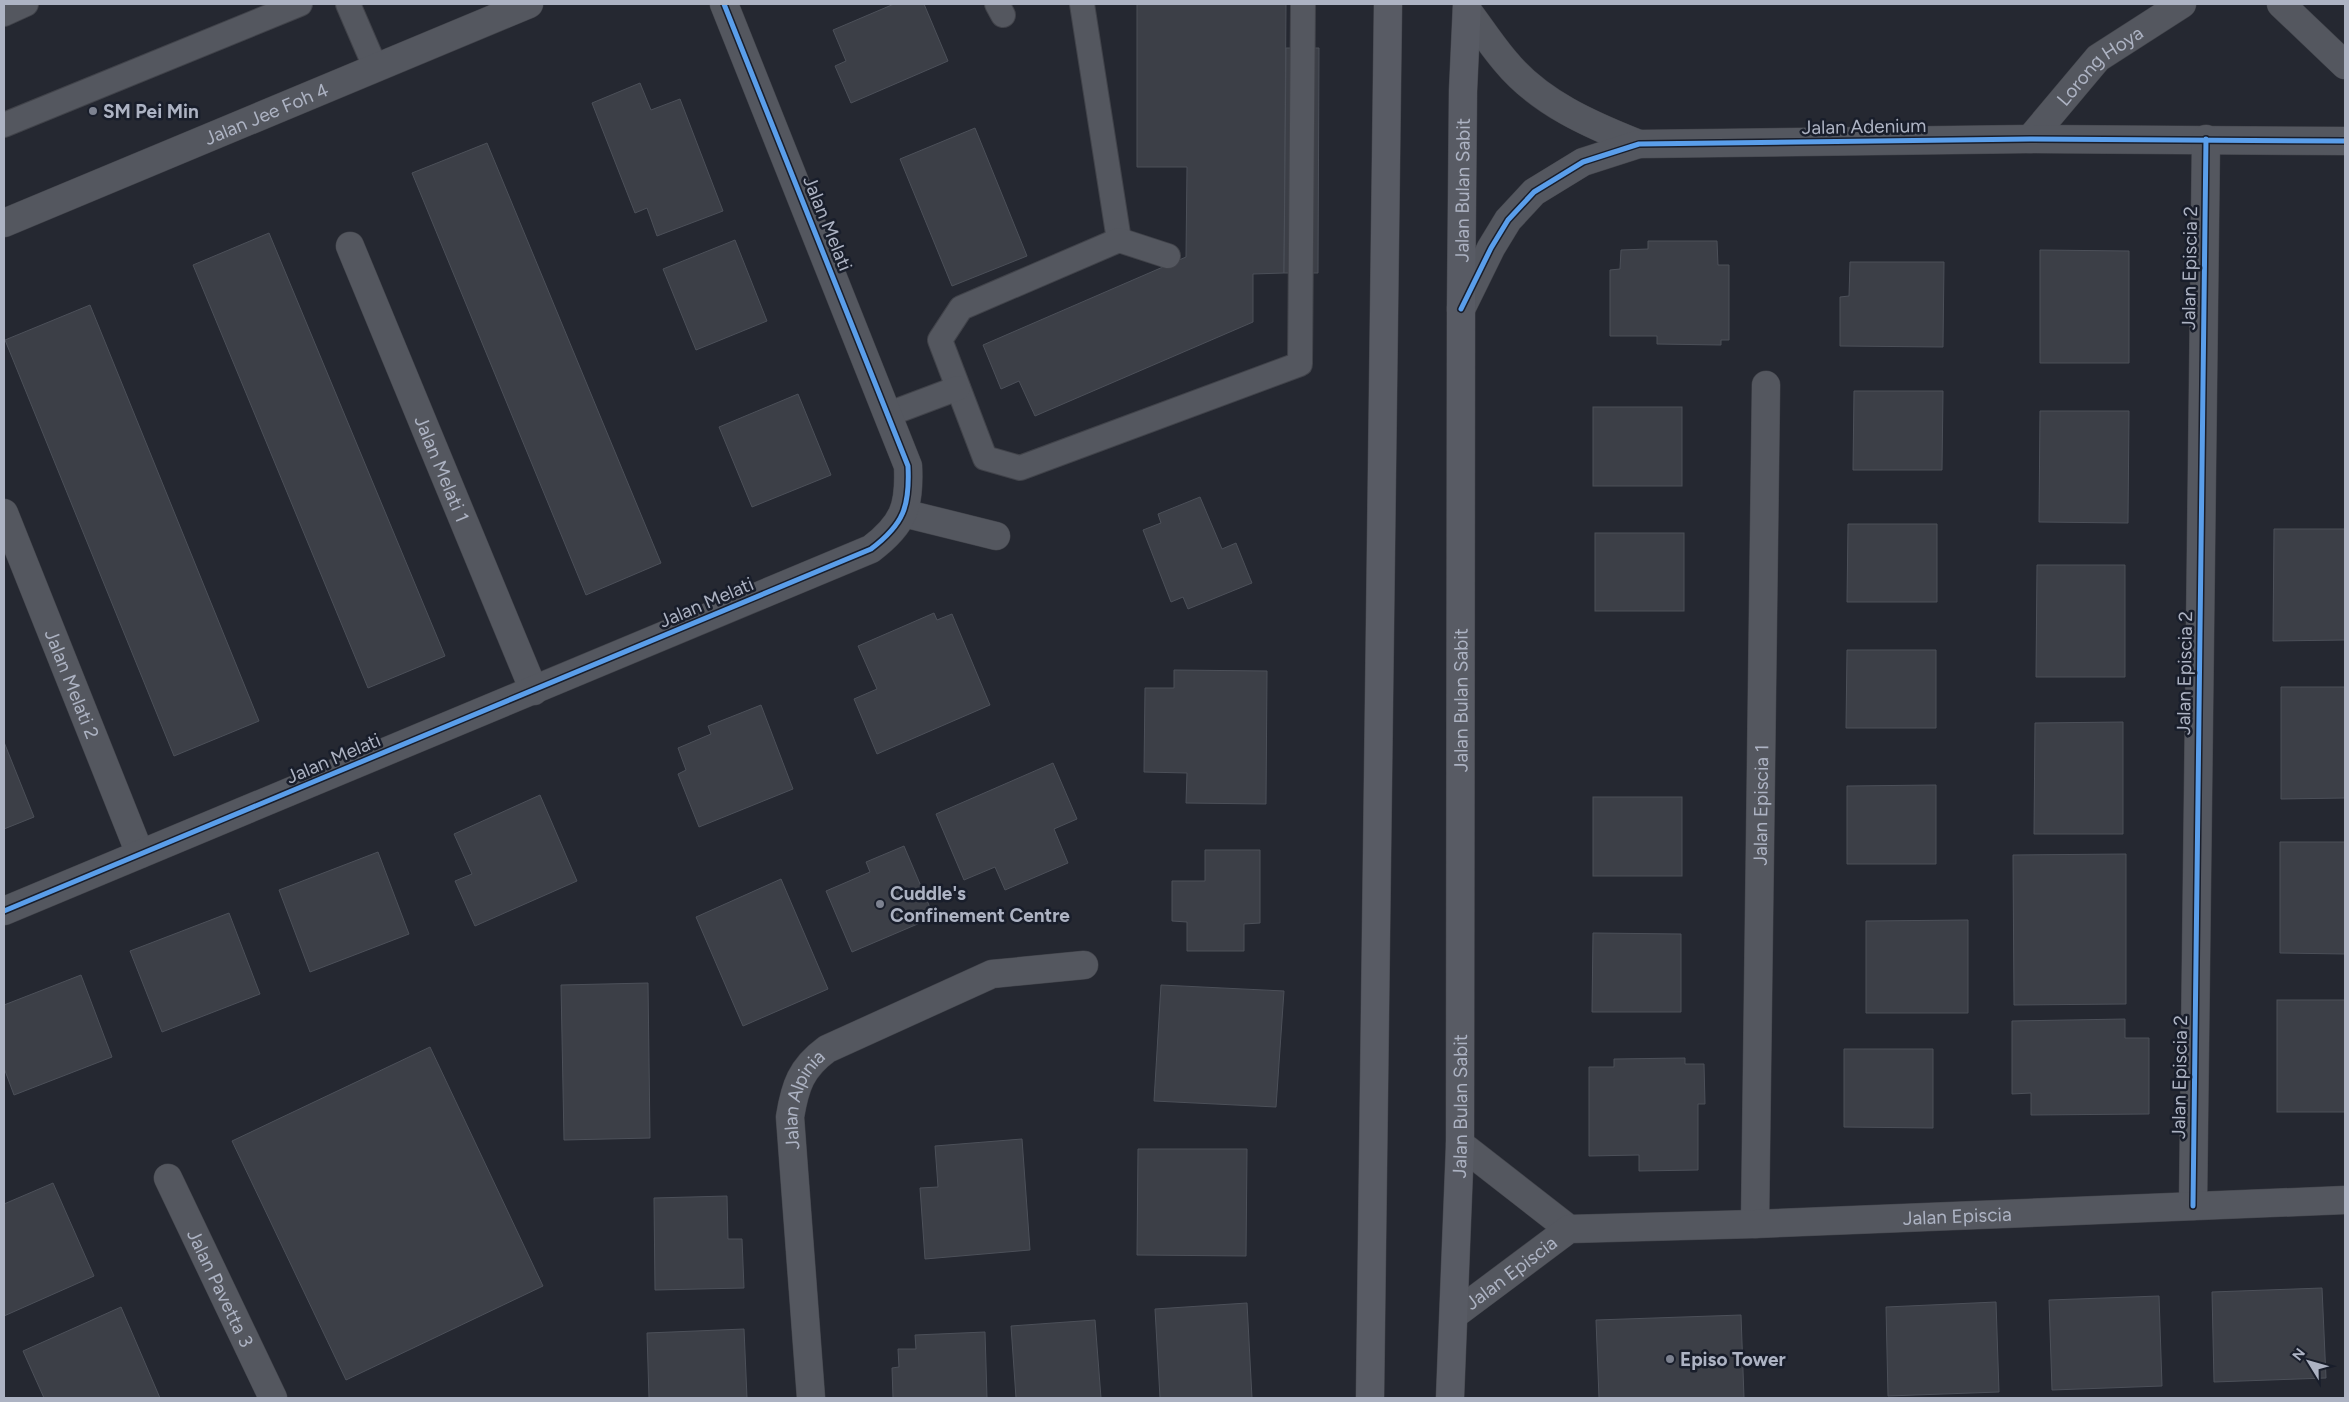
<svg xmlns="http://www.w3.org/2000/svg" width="2349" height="1402" font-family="Figtree,sans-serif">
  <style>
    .building { fill: #3c3f47; stroke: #4c5059 }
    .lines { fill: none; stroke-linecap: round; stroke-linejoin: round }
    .lane-casing { stroke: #41434a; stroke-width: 26 }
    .street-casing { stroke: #41434a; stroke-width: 29 }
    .secondary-casing { stroke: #41434a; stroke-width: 29 }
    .lane { stroke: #54575f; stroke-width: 24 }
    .street { stroke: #54575f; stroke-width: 28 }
    .secondary { stroke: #585b64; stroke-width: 28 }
    .cycleway-casing { stroke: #191e2b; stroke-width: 8 }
    .cycleway { stroke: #5a9eea; stroke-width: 5 }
    .poi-dot { fill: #7d8290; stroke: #191e2b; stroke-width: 2 }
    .labels { text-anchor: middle; stroke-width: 5; stroke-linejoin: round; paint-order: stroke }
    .street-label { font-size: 19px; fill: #adb3c3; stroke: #191e2b }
    .poi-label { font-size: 19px; font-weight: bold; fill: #adb3c3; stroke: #191e2b; text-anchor: start }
  </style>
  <rect width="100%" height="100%" fill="#252831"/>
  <g class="building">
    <path d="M 894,4 L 924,4 L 948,61 L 851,103 L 835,66 L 846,61 L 833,30 Z"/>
    <path d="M 1137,4 L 1286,4 L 1284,273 L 1253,274 L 1253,322 L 1035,416 L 1019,381 L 1001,389 L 983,345 L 1186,257 L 1187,167 L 1137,167 Z"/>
    <path d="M 1286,48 L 1319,48 L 1318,273 L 1284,273 Z"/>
    <path d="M 640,83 L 651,110 L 680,99 L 723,211 L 657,236 L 647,208 L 635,213 L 592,103 Z"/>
    <path d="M 975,128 L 1027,256 L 952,286 L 900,159 Z"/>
    <path d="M 487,143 L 661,563 L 586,595 L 412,173 Z"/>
    <path d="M 269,233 L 445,656 L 368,688 L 193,265 Z"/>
    <path d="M 735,240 L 767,321 L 696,350 L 663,269 Z"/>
    <path d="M 1648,241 L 1717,241 L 1718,265 L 1729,265 L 1729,340 L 1721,340 L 1721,345 L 1657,344 L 1657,336 L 1610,336 L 1610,270 L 1620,269 L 1621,250 L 1648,249 Z"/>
    <path d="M 2040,250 L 2129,251 L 2129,363 L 2040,363 Z"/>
    <path d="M 1850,262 L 1944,262 L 1943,347 L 1840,346 L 1840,297 L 1849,296 Z"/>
    <path d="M 90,305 L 259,721 L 174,756 L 5,340 Z"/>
    <path d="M 1854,391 L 1943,391 L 1942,470 L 1853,470 Z"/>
    <path d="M 798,394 L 831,475 L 752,507 L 719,427 Z"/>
    <rect x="1593" y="407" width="89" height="79"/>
    <path d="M 2040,411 L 2129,411 L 2128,523 L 2039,522 Z"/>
    <path d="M 1200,497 L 1222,549 L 1236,543 L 1252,583 L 1188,609 L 1183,597 L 1171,602 L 1143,530 L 1161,523 L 1158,514 Z"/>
    <path d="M 1848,524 L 1937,524 L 1937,602 L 1847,602 Z"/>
    <path d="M 2274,529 L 2345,529 L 2345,640 L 2273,641 Z"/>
    <rect x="1595" y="533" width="89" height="78"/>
    <path d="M 2037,565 L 2125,565 L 2125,677 L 2036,677 Z"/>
    <path d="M 934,613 L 937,620 L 952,614 L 990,705 L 877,754 L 854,699 L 877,689 L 858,646 Z"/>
    <path d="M 1847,650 L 1936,650 L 1936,728 L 1846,728 Z"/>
    <path d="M 1174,670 L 1267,671 L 1266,804 L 1186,803 L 1187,773 L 1144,772 L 1145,688 L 1174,688 Z"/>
    <path d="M 2281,687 L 2345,687 L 2345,798 L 2281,799 Z"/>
    <path d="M 761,705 L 793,789 L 699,827 L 678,774 L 686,770 L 678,748 L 711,734 L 708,726 Z"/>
    <path d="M 2123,722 L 2123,834 L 2034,834 L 2035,723 Z"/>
    <path d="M 4,742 L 34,817 L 4,829 Z"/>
    <path d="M 1053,763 L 1077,819 L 1054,829 L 1068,863 L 1005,890 L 995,867 L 964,880 L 936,814 Z"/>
    <path d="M 1936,785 L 1936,864 L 1847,864 L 1847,786 Z"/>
    <path d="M 540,795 L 577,881 L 475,926 L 455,881 L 472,874 L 454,834 Z"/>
    <rect x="1593" y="797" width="89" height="79"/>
    <path d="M 2280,842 L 2345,842 L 2345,954 L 2280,953 Z"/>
    <path d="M 904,846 L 934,917 L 852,952 L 826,891 L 870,872 L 866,862 Z"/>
    <path d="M 1205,850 L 1260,850 L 1260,923 L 1244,924 L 1244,951 L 1187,951 L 1187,922 L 1172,921 L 1172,881 L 1205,881 Z"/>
    <path d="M 378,852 L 409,934 L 310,972 L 279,890 Z"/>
    <path d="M 2126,854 L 2126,1004 L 2014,1005 L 2013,855 Z"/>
    <path d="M 781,879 L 828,989 L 743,1026 L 696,917 Z"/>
    <path d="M 229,913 L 260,994 L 162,1032 L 130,951 Z"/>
    <path d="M 1968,920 L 1968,1013 L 1866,1013 L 1866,921 Z"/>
    <path d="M 1593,933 L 1681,934 L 1681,1012 L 1592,1012 Z"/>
    <path d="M 81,975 L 112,1057 L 14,1095 L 4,1068 L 4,1005 Z"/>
    <path d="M 648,983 L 650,1138 L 564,1140 L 561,985 Z"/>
    <path d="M 1161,985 L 1284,991 L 1276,1107 L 1154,1101 Z"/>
    <rect x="2277" y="1000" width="68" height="112"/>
    <path d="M 2125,1019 L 2125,1038 L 2149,1038 L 2149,1114 L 2031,1115 L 2031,1093 L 2012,1094 L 2012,1021 Z"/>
    <path d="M 430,1047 L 543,1286 L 346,1380 L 232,1141 Z"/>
    <path d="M 1844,1049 L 1933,1049 L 1933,1128 L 1844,1127 Z"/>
    <path d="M 1685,1058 L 1685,1064 L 1704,1064 L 1705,1104 L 1698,1104 L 1698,1170 L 1639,1171 L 1639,1155 L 1589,1156 L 1589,1067 L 1614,1067 L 1614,1059 Z"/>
    <path d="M 1022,1139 L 1030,1250 L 925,1259 L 920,1188 L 938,1187 L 935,1146 Z"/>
    <path d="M 1138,1149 L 1247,1149 L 1246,1256 L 1137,1255 Z"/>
    <path d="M 53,1183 L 94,1276 L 4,1316 L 4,1204 Z"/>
    <path d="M 727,1196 L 728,1239 L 742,1239 L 744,1288 L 655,1290 L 654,1198 Z"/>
    <path d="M 2322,1288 L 2326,1378 L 2214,1382 L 2212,1292 Z"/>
    <path d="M 2159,1296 L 2162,1386 L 2052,1390 L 2049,1300 Z"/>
    <path d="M 1996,1302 L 1999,1392 L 1888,1396 L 1886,1307 Z"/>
    <path d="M 1247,1303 L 1252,1398 L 1160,1398 L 1155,1309 Z"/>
    <path d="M 121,1307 L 160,1398 L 44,1398 L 23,1351 Z"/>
    <path d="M 1741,1315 L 1744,1398 L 1599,1398 L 1596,1320 Z"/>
    <path d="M 1095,1320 L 1101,1398 L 1016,1398 L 1011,1326 Z"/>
    <path d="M 744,1329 L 747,1398 L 649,1398 L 647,1333 Z"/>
    <path d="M 985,1332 L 987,1398 L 893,1398 L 892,1368 L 899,1367 L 898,1349 L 916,1349 L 915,1335 Z"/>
  </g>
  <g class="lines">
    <g class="lane-casing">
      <g id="lane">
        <path d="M 348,4 L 376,69"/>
        <path d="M 997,4 L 1003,15"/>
        <path d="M 1082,4 L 1119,240"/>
        <path d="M 4,14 L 26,4"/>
        <path d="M 4,125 L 300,4"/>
        <path d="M 1168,256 L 1119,240 L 961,308 L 940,340 L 985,458 L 1020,468 L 1300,364 L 1303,4"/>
        <path d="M 889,414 L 958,388"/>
      </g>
    </g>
    <g class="street-casing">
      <g id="street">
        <path d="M 2281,4 L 2345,65"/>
        <path d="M 1467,10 C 1480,27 1492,46 1506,62 C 1540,103 1591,125 1639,144"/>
        <path id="s1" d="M 2030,139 L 2098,58 L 2182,4"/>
        <path id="s2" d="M 4,223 L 529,4"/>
        <path id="s3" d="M 350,246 L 534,691"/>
        <path d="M 1461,309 L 1491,248 L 1508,220 L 1534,192 L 1583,162 L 1639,144 L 2030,139 L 2345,141"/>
        <path id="s4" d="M 4,513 L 140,854"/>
        <path d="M 903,513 L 996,536"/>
        <path d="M 4,911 L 871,549 C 904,524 910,506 908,466 L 724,4"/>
        <path d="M 1460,1144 L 1569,1229"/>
        <path id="s5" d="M 168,1178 L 273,1398"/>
        <path d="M 2193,1206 L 2206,139"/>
        <path id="s6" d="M 1755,1224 L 1766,385"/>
        <path id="s7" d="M 1454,1315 L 1569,1229 L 1755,1224 L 2345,1200"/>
        <path id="s8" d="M 811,1398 L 790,1117 C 795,1086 801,1068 827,1049 L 992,974 L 1084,965"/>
      </g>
    </g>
    <g class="secondary-casing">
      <g id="secondary">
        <path d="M 1370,1398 L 1388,4"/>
        <path id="s9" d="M 1450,1398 L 1460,1144 L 1461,309 L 1463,91 L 1467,4"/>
      </g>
    </g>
    <use href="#lane" class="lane"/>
    <use href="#street" class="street"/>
    <use href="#secondary" class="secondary"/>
    <g class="cycleway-casing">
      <g id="cycleway">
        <path d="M 1461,309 L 1491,248 L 1508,220 L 1534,192 L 1583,162 L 1639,144 L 2030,139 L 2345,141"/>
        <path d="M 4,911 L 871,549 C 904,524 910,506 908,466 L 724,4"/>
        <path d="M 2193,1206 L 2206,139"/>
      </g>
    </g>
    <use href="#cycleway" class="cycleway"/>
  </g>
  <g class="poi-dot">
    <circle cx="93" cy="111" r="5"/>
    <circle cx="880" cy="904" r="5"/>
    <circle cx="1670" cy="1359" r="5"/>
  </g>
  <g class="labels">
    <g class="street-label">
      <text dy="7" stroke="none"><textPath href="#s1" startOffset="102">Lorong Hoya</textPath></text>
      <text dy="7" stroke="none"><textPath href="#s2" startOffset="284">Jalan Jee Foh 4</textPath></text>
      <text transform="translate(1864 126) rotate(-1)" y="7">Jalan Adenium</text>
      <text dy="7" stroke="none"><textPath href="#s9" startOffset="1208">Jalan Bulan Sabit</textPath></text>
      <text transform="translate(828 223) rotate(68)" y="7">Jalan Melati</text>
      <text transform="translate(2189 268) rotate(-89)" y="7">Jalan Episcia 2</text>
      <text dy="7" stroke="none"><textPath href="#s3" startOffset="241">Jalan Melati 1</textPath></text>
      <text transform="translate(706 602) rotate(-23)" y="7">Jalan Melati</text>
      <text transform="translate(2184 673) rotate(-89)" y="7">Jalan Episcia 2</text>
      <text dy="7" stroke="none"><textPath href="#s4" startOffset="184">Jalan Melati 2</textPath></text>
      <text dy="7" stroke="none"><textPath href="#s9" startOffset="698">Jalan Bulan Sabit</textPath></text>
      <text transform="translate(333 758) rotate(-23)" y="7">Jalan Melati</text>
      <text dy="7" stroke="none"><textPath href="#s6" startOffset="419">Jalan Episcia 1</textPath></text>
      <text transform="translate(2179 1077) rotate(-89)" y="7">Jalan Episcia 2</text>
      <text dy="7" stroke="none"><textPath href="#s8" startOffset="302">Jalan Alpinia</textPath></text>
      <text dy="7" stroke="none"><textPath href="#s9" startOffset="292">Jalan Bulan Sabit</textPath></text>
      <text dy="7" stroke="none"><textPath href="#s7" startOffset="532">Jalan Episcia</textPath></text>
      <text dy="7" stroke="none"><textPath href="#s7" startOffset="71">Jalan Episcia</textPath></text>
      <text dy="7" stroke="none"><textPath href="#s5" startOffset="122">Jalan Pavetta 3</textPath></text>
    </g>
    <g class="poi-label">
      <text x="103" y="118">SM Pei Min</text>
      <text x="890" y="900">Cuddle's<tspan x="890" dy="22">Confinement Centre</tspan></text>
      <text x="1680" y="1366">Episo Tower</text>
    </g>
  </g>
  <rect width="2349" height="1402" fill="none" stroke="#adb3c3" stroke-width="10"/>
  <g transform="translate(2309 1362) rotate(307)" stroke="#191e2b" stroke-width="4" paint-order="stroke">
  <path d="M0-4L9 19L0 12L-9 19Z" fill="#adb3c3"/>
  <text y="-8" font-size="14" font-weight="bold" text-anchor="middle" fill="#adb3c3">N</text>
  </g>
</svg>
